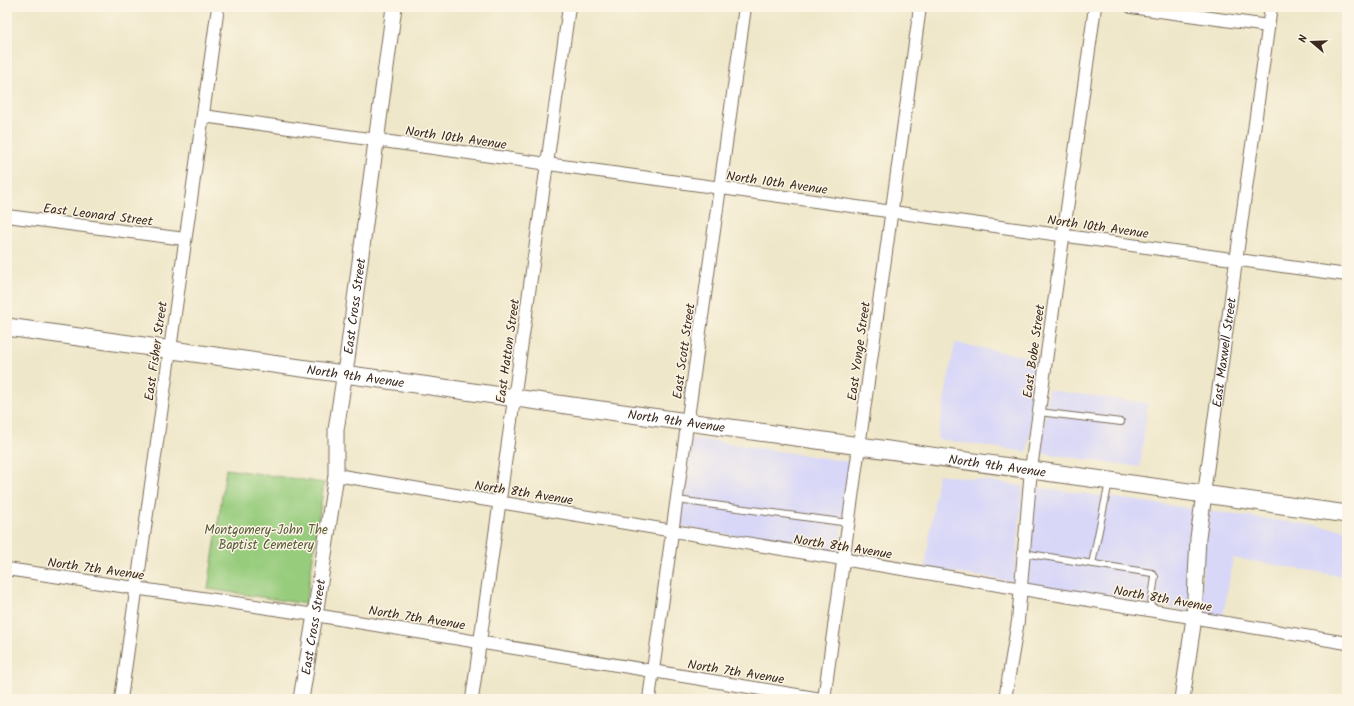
<svg xmlns="http://www.w3.org/2000/svg" width="1354" height="706" font-family="Kalam,sans-serif">
  <style>
    .built { fill: #d8d7f8 }
    .green { fill: #97cc7d; stroke: #697b4e }
    .lines { fill: none; stroke-linecap: round; stroke-linejoin: round }
    .service-casing { stroke: #7a6c5a; stroke-width: 8 }
    .minor-casing { stroke: #7a6c5a; stroke-width: 14 }
    .tertiary-casing { stroke: #7a6c5a; stroke-width: 17 }
    .secondary-casing { stroke: #7a6c5a; stroke-width: 19 }
    .service { stroke: #fff; stroke-width: 6 }
    .minor { stroke: #fff; stroke-width: 12 }
    .tertiary { stroke: #fff; stroke-width: 15 }
    .secondary { stroke: #fff; stroke-width: 17 }
    .labels { text-anchor: middle; stroke-width: 3; stroke-linejoin: round; paint-order: stroke }
    .street-label { font-size: 13px; fill: #3b2a1e; stroke: #fcf5e5 }
    .park-label { font-size: 13px; fill: #575b3a; stroke: #fcf5e5 }
  </style>
  <rect width="100%" height="100%" fill="#fcf5e5"/>
  <filter id="ink" filterUnits="userSpaceOnUse"><feTurbulence type="fractalNoise" baseFrequency=".025" numOctaves="2"/><feDisplacementMap in="SourceGraphic" scale="8" xChannelSelector="R" yChannelSelector="G"/><feConvolveMatrix kernelMatrix="1 2 1 2 8 2 1 2 1" color-interpolation-filters="sRGB"/></filter>
  <filter id="wash" filterUnits="userSpaceOnUse"><feTurbulence type="fractalNoise" baseFrequency=".012" numOctaves="4" result="noise"/><feDisplacementMap in="SourceGraphic" scale="16" xChannelSelector="R" yChannelSelector="G"/><feGaussianBlur stdDeviation="0.9" result="paint"/><feColorMatrix in="noise" values="0 0 0 0 0 0 0 0 0 0 0 0 0 0 0 0 0 1.4 0 .05"/><feComposite in="paint" operator="in"/></filter>
  <g filter="url(#wash)">
    <rect width="100%" height="100%" fill="#efe7c9"/>
    <g class="built">
      <path d="M 955,343 L 1040,359 L 1027,452 L 937,439 Z"/>
      <path d="M 1048,390 L 1148,403 L 1140,467 L 1040,453 Z"/>
      <path d="M 692,438 L 851,462 L 838,554 L 679,526 Z"/>
      <path d="M 938,474 L 1023,486 L 1014,582 L 925,568 Z"/>
      <path d="M 1036,487 L 1196,509 L 1189,611 L 1027,584 Z"/>
      <path d="M 1208,511 L 1347,530 L 1347,577 L 1233,558 L 1223,617 L 1201,613 L 1204,539 Z"/>
    </g>
    <path class="green" d="M 226,469 L 324,483 L 306,604 L 208,589 Z"/>
  </g>
  <g filter="url(#ink)">
    <g class="lines">
      <g class="service-casing">
        <g id="service">
          <path d="M 1039,412 L 1121,422"/>
          <path d="M 677,500 L 849,523"/>
          <path d="M 1023,553 L 1152,573 L 1155,577 L 1150,610"/>
          <path d="M 1092,564 L 1109,482"/>
        </g>
      </g>
      <g class="minor-casing">
        <g id="minor">
          <path d="M 1131,7 L 1268,26"/>
          <path d="M 203,116 L 1347,275"/>
          <path d="M 7,216 L 185,239"/>
          <path d="M 336,475 L 1347,643"/>
          <path id="s1" d="M 1204,494 L 1271,7"/>
          <path d="M 7,569 L 315,615 L 821,699"/>
          <path d="M 121,699 L 218,7"/>
          <path d="M 472,699 L 569,7"/>
          <path d="M 649,699 L 745,7"/>
          <path d="M 824,699 L 920,7"/>
          <path d="M 1005,699 L 1018,621 L 1031,469 L 1095,7"/>
        </g>
      </g>
      <g class="tertiary-casing">
        <g id="tertiary">
          <path id="s2" d="M 301,699 L 315,615 L 336,475 L 336,430 L 347,359 L 394,7"/>
          <path d="M 1182,699 L 1194,618 L 1198,538 L 1204,494"/>
        </g>
      </g>
      <g class="secondary-casing">
        <g id="secondary">
          <path id="s3" d="M 7,327 L 1347,514"/>
        </g>
      </g>
      <use href="#service" class="service"/>
      <use href="#minor" class="minor"/>
      <use href="#tertiary" class="tertiary"/>
      <use href="#secondary" class="secondary"/>
    </g>
  </g>
  <g class="labels">
    <g class="street-label">
      <text transform="translate(456 137) rotate(8)" y="5">North 10th Avenue</text>
      <text transform="translate(777 182) rotate(8)" y="5">North 10th Avenue</text>
      <text transform="translate(98 214) rotate(7)" y="5">East Leonard Street</text>
      <text transform="translate(1098 226) rotate(8)" y="5">North 10th Avenue</text>
      <text dy="5" stroke="none"><textPath href="#s2" startOffset="397">East Cross Street</textPath></text>
      <text transform="translate(155 351) rotate(-82)" y="5">East Fisher Street</text>
      <text transform="translate(507 351) rotate(-82)" y="5">East Hatton Street</text>
      <text transform="translate(683 351) rotate(-82)" y="5">East Scott Street</text>
      <text transform="translate(858 351) rotate(-82)" y="5">East Yonge Street</text>
      <text transform="translate(1033 351) rotate(-82)" y="5">East Bobe Street</text>
      <text dy="5" stroke="none"><textPath href="#s1" startOffset="143">East Maxwell Street</textPath></text>
      <text dy="5" stroke="none"><textPath href="#s3" startOffset="352">North 9th Avenue</textPath></text>
      <text dy="5" stroke="none"><textPath href="#s3" startOffset="676">North 9th Avenue</textPath></text>
      <text dy="5" stroke="none"><textPath href="#s3" startOffset="1000">North 9th Avenue</textPath></text>
      <text transform="translate(524 492) rotate(9)" y="5">North 8th Avenue</text>
      <text transform="translate(843 546) rotate(9)" y="5">North 8th Avenue</text>
      <text transform="translate(96 568) rotate(8)" y="5">North 7th Avenue</text>
      <text transform="translate(1163 598) rotate(10)" y="5">North 8th Avenue</text>
      <text transform="translate(417 617) rotate(9)" y="5">North 7th Avenue</text>
      <text dy="5" stroke="none"><textPath href="#s2" startOffset="73">East Cross Street</textPath></text>
      <text transform="translate(736 671) rotate(9)" y="5">North 7th Avenue</text>
    </g>
    <g class="park-label">
      <text x="266" y="534">Montgomery-John The<tspan x="266" dy="15">Baptist Cemetery</tspan></text>
    </g>
  </g>
  <rect width="1354" height="706" fill="none" stroke="#fcf5e5" stroke-width="24"/>
  <g transform="translate(1312 42) rotate(289)" stroke="#fcf5e5" stroke-width="3" paint-order="stroke">
  <path d="M0-3L7 15L0 10L-7 15Z" fill="#3b2a1e"/>
  <text y="-6" font-size="11" font-weight="bold" text-anchor="middle" fill="#3b2a1e">N</text>
  </g>
</svg>
